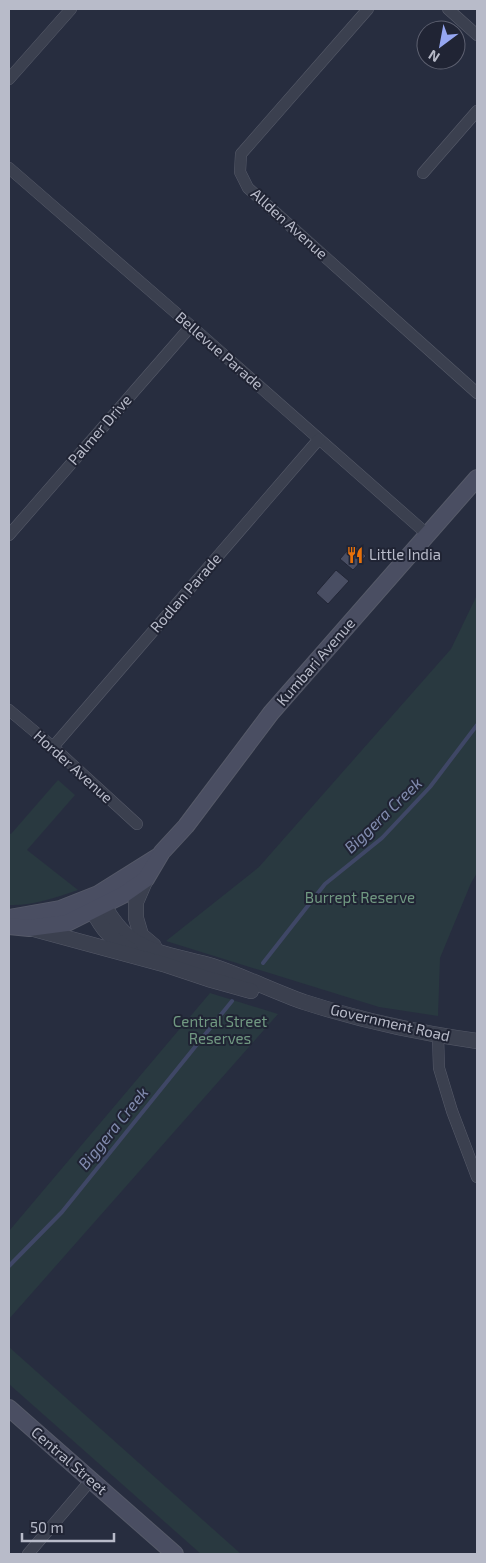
<svg xmlns="http://www.w3.org/2000/svg" width="486" height="1563" font-family="'Exo 2',sans-serif">
  <style>
    .green { fill: #293940 }
    .lines { fill: none; stroke-linecap: round; stroke-linejoin: round }
    .stream { stroke: #3f4766; stroke-width: 4 }
    .building { fill: #494e63; stroke: #222636 }
    .minor-casing { stroke: #565a69; stroke-width: 12 }
    .tertiary-casing { stroke: #565a69; stroke-width: 16 }
    .secondary-casing { stroke: #565a69; stroke-width: 18 }
    .minor { stroke: #3b404f; stroke-width: 11 }
    .tertiary { stroke: #3b404f; stroke-width: 15 }
    .secondary { stroke: #4a4e62; stroke-width: 16 }
    .labels { text-anchor: middle; stroke-width: 4; stroke-linejoin: round; paint-order: stroke }
    .street-label { font-size: 15px; fill: #b8bbc9; stroke: #202434 }
    .poi-label { font-size: 15px; fill: #b8bbc9; stroke: #202434; text-anchor: start }
    .park-label { font-size: 15px; fill: #719982; stroke: #202434 }
    .water-label { font-size: 16px; font-style: italic; fill: #828caf; stroke: #202434 }
  </style>
  <rect width="100%" height="100%" fill="#272d3f"/>
  <g class="green">
    <path d="M 477,595 L 477,873 L 471,883 L 440,958 L 438,1016 L 379,1007 L 166,941 L 259,867 L 451,649 Z"/>
    <path d="M 58,780 L 75,795 L 27,850 L 78,890 C 55,898 32,906 9,905 L 9,833 L 11,834 Z"/>
    <path d="M 210,993 L 278,1014 L 9,1319 L 9,1231 Z"/>
    <path d="M 9,1347 L 241,1554 L 201,1554 L 9,1384 Z"/>
  </g>
  <g class="lines">
    <g class="stream">
      <path d="M 263,963 L 325,884 L 382,838 L 430,787 L 477,725"/>
      <path d="M 9,1266 L 62,1212 L 232,1001"/>
    </g>
  </g>
  <g class="building">
    <path d="M 353,544 L 366,556 L 353,570 L 340,559 Z"/>
    <path d="M 336,570 L 349,581 L 328,604 L 316,593 Z"/>
  </g>
  <g class="lines">
    <g class="minor-casing">
      <g id="minor">
        <path d="M 368,9 L 241,154 L 240,172 L 248,188 L 477,393"/>
        <path d="M 448,9 L 477,35"/>
        <path d="M 9,79 L 71,9"/>
        <path d="M 9,168 L 191,326 L 428,535"/>
        <path d="M 423,173 L 477,111"/>
        <path d="M 9,535 L 191,326"/>
        <path d="M 9,710 L 53,747 L 137,824"/>
        <path d="M 53,747 L 319,439"/>
        <path d="M 438,1036 L 439,1068 L 452,1111 L 477,1177"/>
        <path d="M 28,1554 L 91,1480"/>
      </g>
    </g>
    <g class="tertiary-casing">
      <g id="tertiary">
        <path d="M 146,879 L 136,902 L 136,918 L 141,935 L 154,946"/>
        <path d="M 98,896 C 107,911 116,927 130,938 C 151,954 186,958 212,966 C 243,976 273,991 304,1002 C 360,1020 419,1033 477,1041"/>
        <path d="M 87,900 C 98,922 107,938 130,950"/>
        <path d="M 30,928 L 163,964 L 208,979 L 251,991"/>
      </g>
    </g>
    <g class="secondary-casing">
      <g id="secondary">
        <path d="M 9,918 L 60,909 L 98,894 L 157,857"/>
        <path d="M 9,926 L 29,928 L 67,923 L 123,895 L 146,879 L 162,852 L 186,826 L 271,713 L 477,478"/>
        <path d="M 9,1408 L 175,1554"/>
      </g>
    </g>
    <use href="#minor" class="minor"/>
    <use href="#tertiary" class="tertiary"/>
    <use href="#secondary" class="secondary"/>
  </g>
  <defs>
    <g id="restaurant-bare" transform="scale(1.35)"><path d="M-5-6h1v4h1v-4h1v4h1v-4h1v5L-1.5 .5V6h-2V.5L-5-1ZM5-6V6H3V1.5H1.5Q1.5-4 5-6Z" fill="#e8710a" stroke="#202434" stroke-width="2.5" paint-order="stroke"/></g>
  </defs>
  <g fill-rule="evenodd">
    <use href="#restaurant-bare" x="355" y="555"/>
  </g>
  <g class="labels">
    <g class="street-label">
      <text transform="translate(289 224) rotate(42)" y="5">Allden Avenue</text>
      <text transform="translate(219 351) rotate(41)" y="5">Bellevue Parade</text>
      <text transform="translate(100 430) rotate(-49)" y="5">Palmer Drive</text>
      <text transform="translate(186 593) rotate(-49)" y="5">Rodlan Parade</text>
      <text transform="translate(316 662) rotate(-49)" y="5">Kumbari Avenue</text>
      <text transform="translate(73 767) rotate(42)" y="5">Horder Avenue</text>
      <text transform="translate(390 1023) rotate(13)" y="5">Government Road</text>
      <text transform="translate(69 1461) rotate(41)" y="5">Central Street</text>
    </g>
    <g class="poi-label">
      <text x="369" y="560">Little India</text>
    </g>
    <g class="park-label">
      <text x="360" y="903">Burrept Reserve</text>
      <text x="220" y="1027">Central Street<tspan x="220" dy="17">Reserves</tspan></text>
    </g>
    <g class="water-label">
      <text transform="translate(383 815) rotate(-44)" y="6">Biggera Creek</text>
      <text transform="translate(113 1128) rotate(-51)" y="6">Biggera Creek</text>
    </g>
  </g>
  <rect width="486" height="1563" fill="none" stroke="#b8bbc9" stroke-width="20"/>
  <g transform="translate(441 45) rotate(212)"><circle r="24" fill="#202434" stroke="#5d6070"/>
  <path d="M0-4L9 19L0 12L-9 19Z" fill="#95a6f1"/>
  <text y="-8" font-size="14" font-weight="bold" text-anchor="middle" fill="#b8bbc9">N</text>
  </g>
  <path d="M22 1533v8h92v-8" fill="none" stroke="#b8bbc9" stroke-width="2.5"/>
  <text x="30" y="1533" font-size="15" fill="#b8bbc9" stroke="#202434" stroke-width="4" paint-order="stroke">50 m</text>
</svg>
